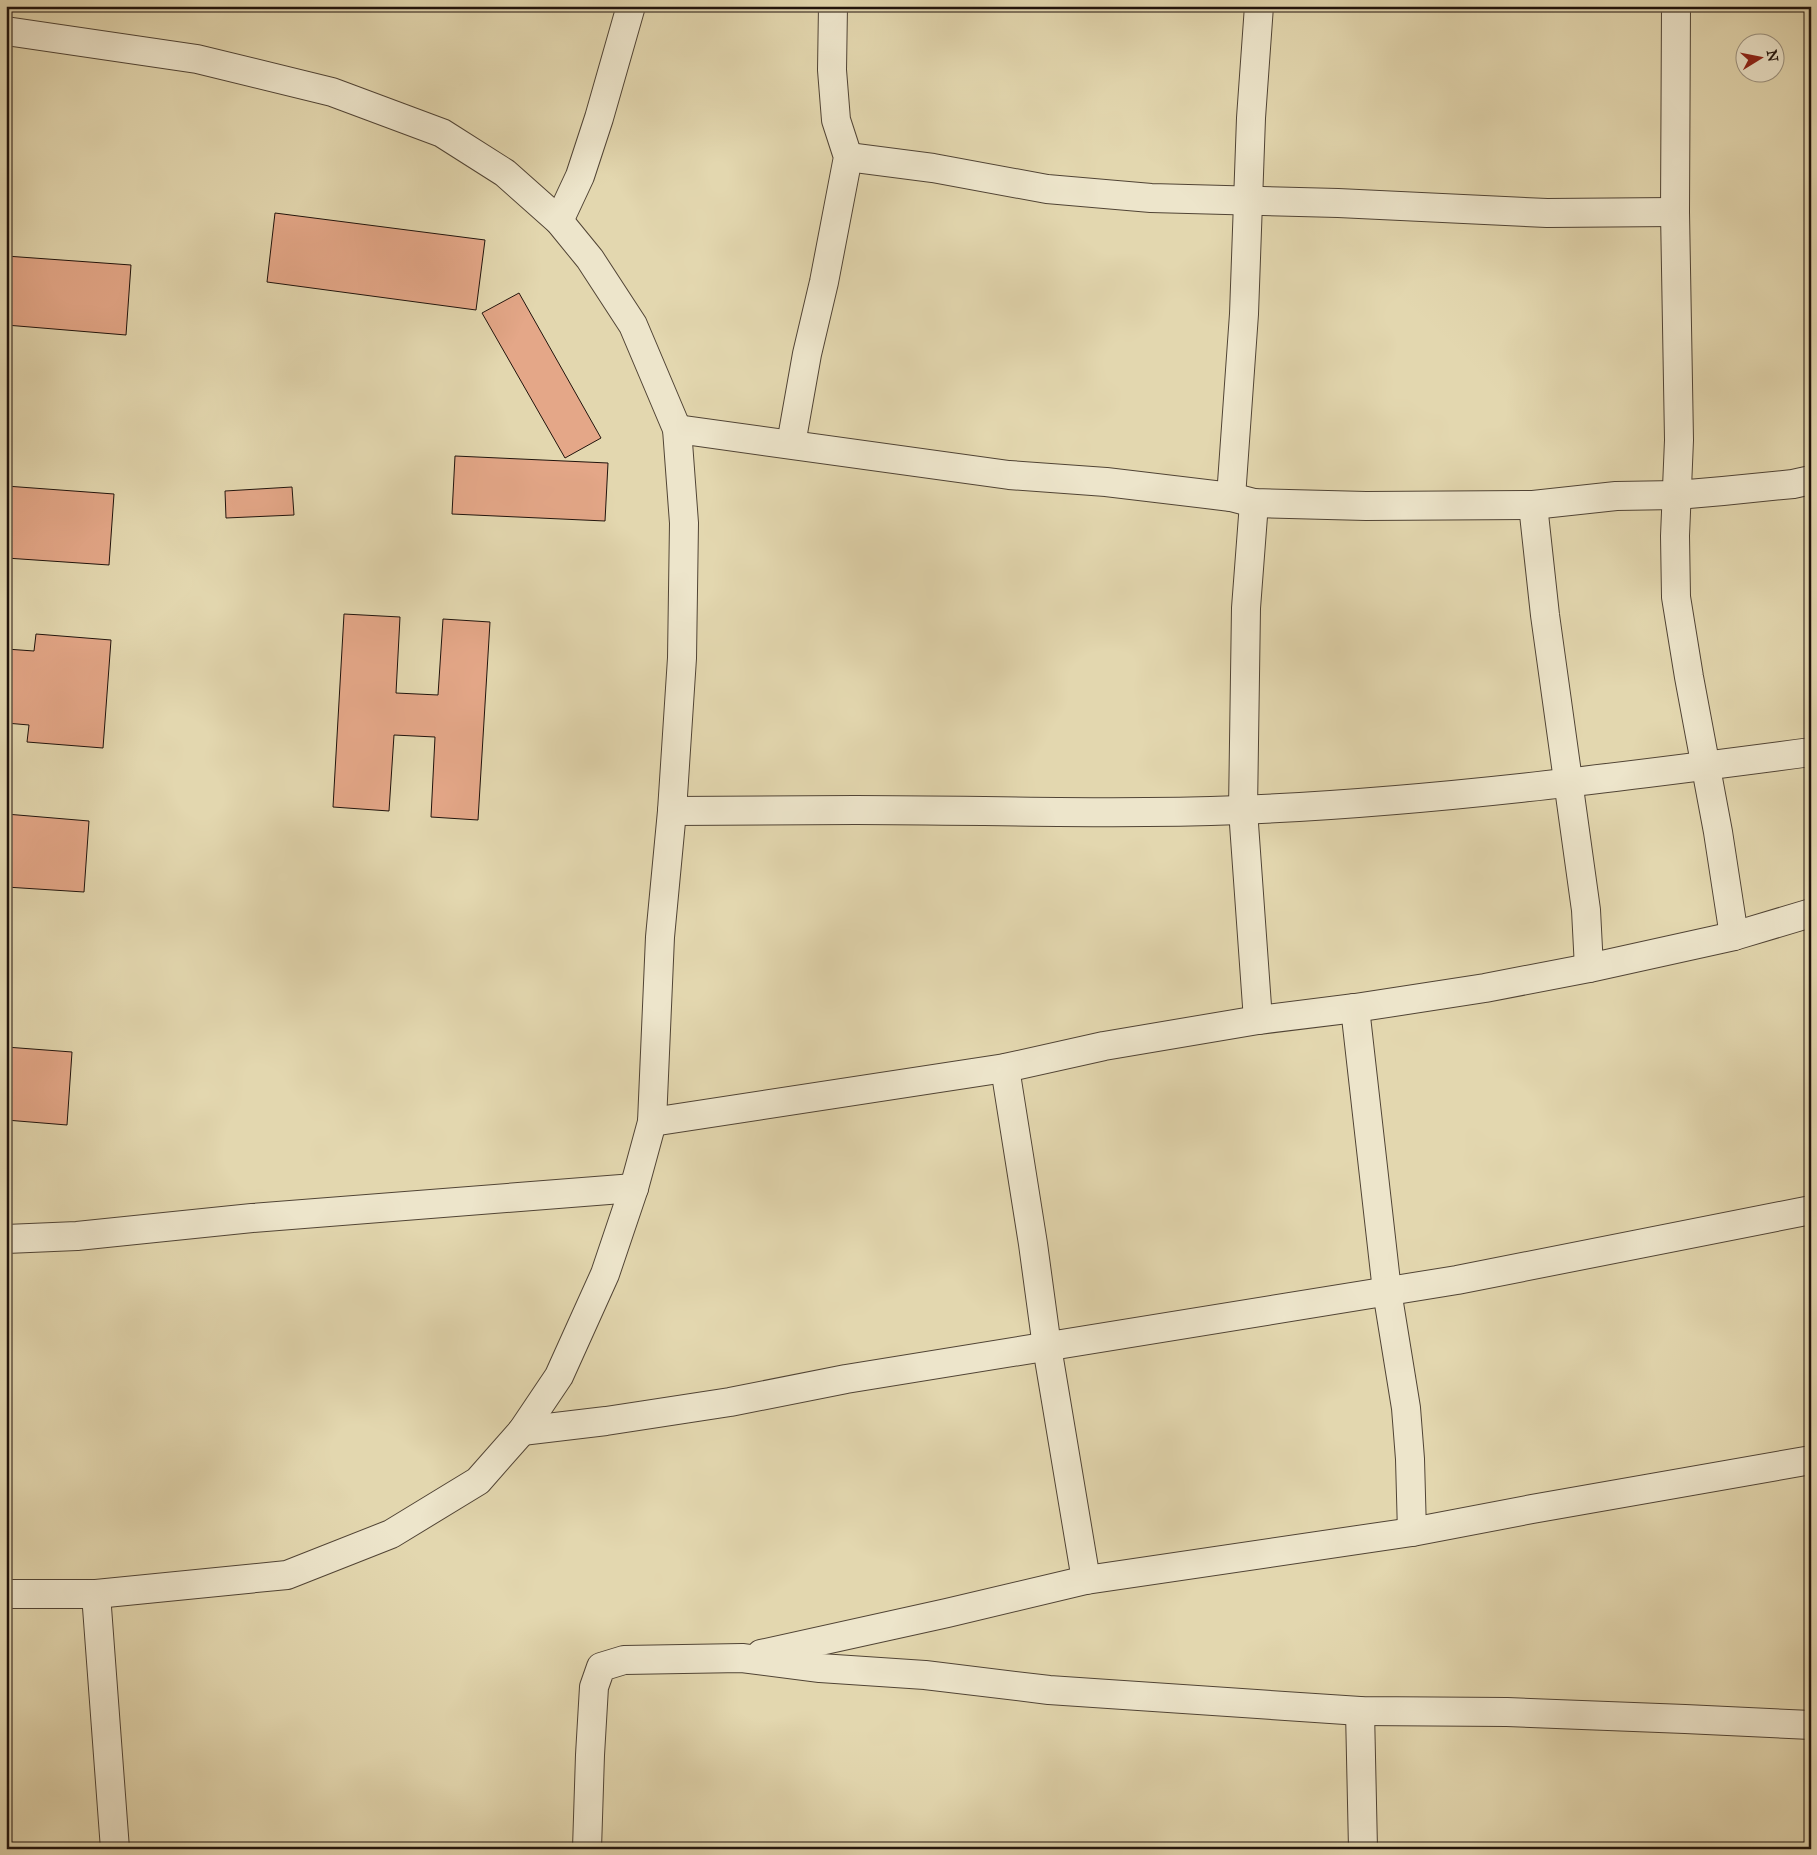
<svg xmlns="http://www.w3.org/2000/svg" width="1817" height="1855" font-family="'IM FELL Great Primer',serif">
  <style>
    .building { fill: #e4a788; stroke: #20130c }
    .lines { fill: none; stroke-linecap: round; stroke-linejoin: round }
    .street-casing { stroke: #514435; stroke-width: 30 }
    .street { stroke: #ede5cb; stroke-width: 28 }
  </style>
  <rect width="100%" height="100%" fill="#e3d7af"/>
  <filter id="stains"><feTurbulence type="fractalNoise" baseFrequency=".004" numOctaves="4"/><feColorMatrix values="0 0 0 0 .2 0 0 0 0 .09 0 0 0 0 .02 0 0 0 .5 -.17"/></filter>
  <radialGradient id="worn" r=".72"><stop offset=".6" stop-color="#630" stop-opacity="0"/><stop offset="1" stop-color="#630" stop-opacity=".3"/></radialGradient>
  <g class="building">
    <path d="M 275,213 L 485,240 L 476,310 L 267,282 Z"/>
    <path d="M 6,256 L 131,265 L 126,335 L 6,325 Z"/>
    <path d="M 519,293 L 601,438 L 565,458 L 482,313 Z"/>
    <path d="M 455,456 L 608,463 L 605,521 L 452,514 Z"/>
    <path d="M 6,486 L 114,494 L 109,565 L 6,558 Z"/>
    <path d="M 292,487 L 294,515 L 226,518 L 225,491 Z"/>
    <path d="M 344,614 L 400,617 L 396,693 L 438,695 L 443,619 L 490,622 L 478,820 L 431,817 L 435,737 L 394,735 L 389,811 L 333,807 Z"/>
    <path d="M 36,634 L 111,640 L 103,748 L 27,742 L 29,725 L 6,723 L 6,649 L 34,651 Z"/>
    <path d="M 6,814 L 89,821 L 84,892 L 6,887 Z"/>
    <path d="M 6,1047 L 72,1052 L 67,1125 L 6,1120 Z"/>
  </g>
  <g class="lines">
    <g class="street-casing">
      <g id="street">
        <path d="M 1676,6 L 1675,212 L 1679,440 L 1675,536 L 1676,597 L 1689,677 L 1718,832 L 1734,936"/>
        <path d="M 6,31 L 197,59 L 332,92 L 442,133 L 505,173 L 559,221 L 590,259 L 633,325 L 677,429 L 684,523 L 682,658 L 672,811 L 660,937 L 652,1122 L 634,1188 L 605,1274 L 559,1376 L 522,1431 L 478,1481 L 391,1534 L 287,1575 L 96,1594 L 6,1594"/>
        <path d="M 848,157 L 933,168 L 1047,189 L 1151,198 L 1338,203 L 1547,213 L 1675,212"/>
        <path d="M 559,221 L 580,176 L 599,118 L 631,6"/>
        <path d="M 677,429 L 1009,475 L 1106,482 L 1231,497 L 1254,503 L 1366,506 L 1533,505 L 1616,496 L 1677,495 L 1723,491 L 1793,484 L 1811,480"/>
        <path d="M 791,444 L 807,354 L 824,282 L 848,157 L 836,120 L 832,70 L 833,6"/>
        <path d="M 1231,497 L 1244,314 L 1251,118 L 1259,6"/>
        <path d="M 1254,503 L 1246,608 L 1243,810 L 1258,1020"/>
        <path d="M 1533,505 L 1545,615 L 1586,910 L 1589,968"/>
        <path d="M 672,811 C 733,811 794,810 856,810 C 984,810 1112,815 1240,810 C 1431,802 1621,777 1811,752"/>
        <path d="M 1355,1008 L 1387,1291 L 1406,1408 L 1410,1459 L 1412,1532"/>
        <path d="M 1005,1068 L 1033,1244 L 1047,1347 L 1086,1580"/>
        <path d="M 652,1122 L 1005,1068 L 1104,1046 L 1258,1020 L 1355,1008 L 1485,988 L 1589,968 L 1734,936 L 1811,913"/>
        <path d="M 6,1239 L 77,1236 L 252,1218 L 634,1188"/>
        <path d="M 522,1431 L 606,1421 L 730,1402 L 846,1379 L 1457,1280 L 1811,1210"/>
        <path d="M 96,1594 L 115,1849"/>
        <path d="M 761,1654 L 947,1613 L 1086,1580 L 1412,1532 L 1532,1509 L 1811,1460"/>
        <path d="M 1360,1711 L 1363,1849"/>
        <path d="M 587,1849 L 590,1755 L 594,1687 L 601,1667 L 624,1660 L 742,1658 L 820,1668 L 925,1675 L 1049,1690 L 1360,1711 L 1507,1712 L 1685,1719 L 1811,1725"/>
      </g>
    </g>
    <use href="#street" class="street"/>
  </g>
  <rect width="1817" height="1855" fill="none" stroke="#e3d7af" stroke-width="25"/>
  <rect x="8" y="8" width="1802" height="1840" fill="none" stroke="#20130c" stroke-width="2.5"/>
  <rect x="12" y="12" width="1792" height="1830" fill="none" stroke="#20130c"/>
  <g transform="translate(1760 58) rotate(80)"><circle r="24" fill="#ede5cb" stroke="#9b917f"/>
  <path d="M0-4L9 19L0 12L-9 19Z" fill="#8f2418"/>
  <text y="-8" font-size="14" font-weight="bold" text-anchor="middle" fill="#20130c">N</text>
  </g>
  <rect width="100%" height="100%" filter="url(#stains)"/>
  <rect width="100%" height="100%" fill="url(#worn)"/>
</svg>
